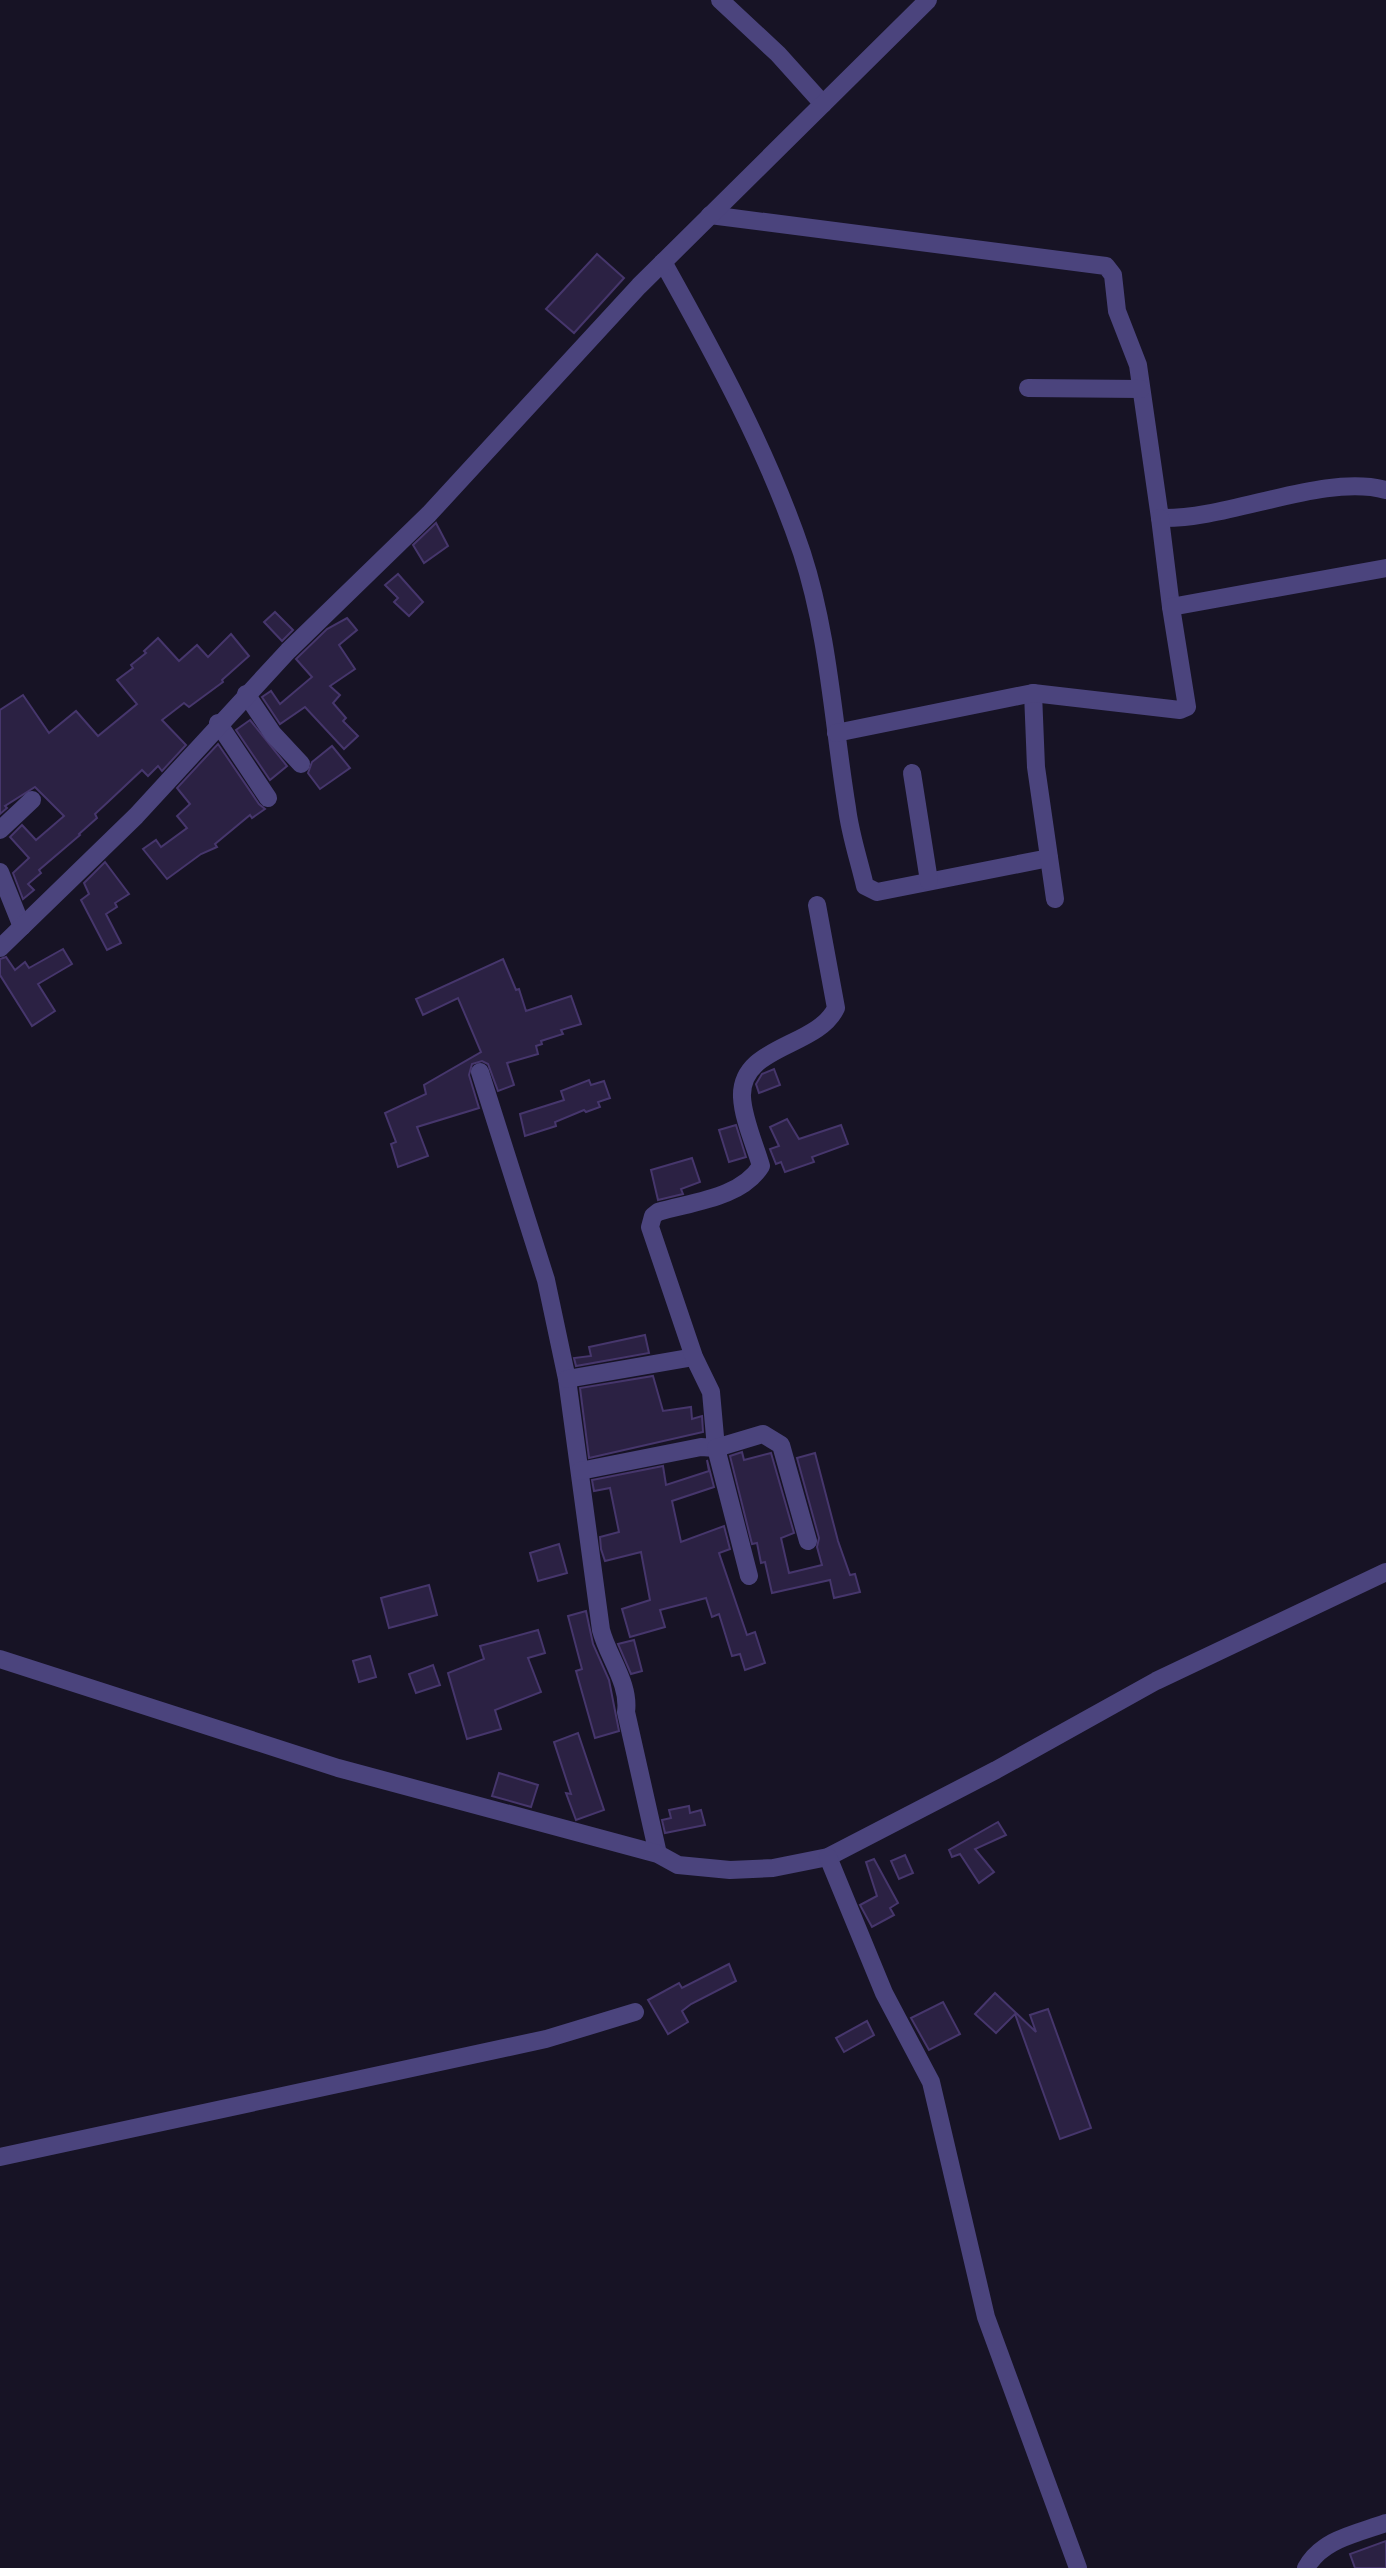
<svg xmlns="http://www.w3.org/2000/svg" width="1386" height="2568" font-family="'Golos Text',sans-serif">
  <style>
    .building { fill: #2b2143; stroke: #46366c; stroke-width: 2 }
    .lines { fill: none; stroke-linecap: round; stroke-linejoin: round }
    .minor { stroke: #4b447d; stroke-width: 18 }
  </style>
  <rect width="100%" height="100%" fill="#171325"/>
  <g class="building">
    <path d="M 597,254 L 624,278 L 574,333 L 546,309 Z"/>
    <path d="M 436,523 L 448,546 L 424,563 L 413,545 Z"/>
    <path d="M 398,574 L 423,602 L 409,616 L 394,602 L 398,598 L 385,585 Z"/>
    <path d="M 275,612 L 293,630 L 282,641 L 264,622 Z"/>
    <path d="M 347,618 L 357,630 L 339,645 L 355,669 L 330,686 L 340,695 L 333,703 L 346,718 L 343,721 L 358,736 L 344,749 L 305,707 L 280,724 L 262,697 L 271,691 L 280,704 L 312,677 L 296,659 L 327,629 Z"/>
    <path d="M 231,634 L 249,656 L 222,680 L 223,682 L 189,707 L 184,703 L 162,720 L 186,745 L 162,771 L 158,766 L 148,776 L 142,770 L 109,801 L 95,814 L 97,818 L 79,834 L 80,835 L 39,870 L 41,873 L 28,884 L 34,890 L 23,899 L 13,873 L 29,858 L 10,837 L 22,825 L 36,840 L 64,816 L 35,787 L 5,806 L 7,808 L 0,814 L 0,710 L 23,695 L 49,733 L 76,711 L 98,736 L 137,704 L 117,680 L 133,668 L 131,665 L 146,653 L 144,651 L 158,638 L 179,661 L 197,645 L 208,657 Z"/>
    <path d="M 250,720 L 287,766 L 270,780 L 236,730 Z"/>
    <path d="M 218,744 L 259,804 L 265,809 L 252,818 L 250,815 L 215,844 L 217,847 L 201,854 L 167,879 L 143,849 L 156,840 L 161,847 L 187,828 L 177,816 L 190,804 L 177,788 Z"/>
    <path d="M 332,746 L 350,768 L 320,789 L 308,773 L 312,762 Z"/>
    <path d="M 105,862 L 129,894 L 115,903 L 117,907 L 106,914 L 121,943 L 107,950 L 81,900 L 89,894 L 84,883 Z"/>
    <path d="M 63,949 L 72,964 L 38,984 L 55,1011 L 32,1026 L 0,975 L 0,959 L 6,957 L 15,970 L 25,962 L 29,968 Z"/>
    <path d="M 503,959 L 516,990 L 519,989 L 526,1011 L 571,996 L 581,1024 L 561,1030 L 563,1034 L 541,1041 L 542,1044 L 536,1046 L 538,1054 L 507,1063 L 514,1085 L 498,1091 L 488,1064 L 482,1061 L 472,1064 L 469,1075 L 479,1108 L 417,1127 L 428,1156 L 398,1167 L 391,1144 L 396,1142 L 385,1113 L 426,1094 L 424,1085 L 481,1052 L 458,998 L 423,1015 L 416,999 Z"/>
    <path d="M 774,1069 L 780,1085 L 759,1093 L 756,1084 L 762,1074 Z"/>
    <path d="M 589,1080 L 591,1085 L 604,1081 L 610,1098 L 598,1102 L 600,1107 L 586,1112 L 584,1110 L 555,1122 L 556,1126 L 525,1136 L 520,1114 L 564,1100 L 561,1091 Z"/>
    <path d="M 787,1119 L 799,1139 L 841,1125 L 848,1144 L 812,1157 L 814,1162 L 785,1172 L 781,1162 L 776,1164 L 770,1149 L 779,1146 L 770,1127 Z"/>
    <path d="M 736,1125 L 746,1157 L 729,1162 L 719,1130 Z"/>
    <path d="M 692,1158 L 700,1182 L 681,1189 L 683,1194 L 658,1200 L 651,1170 Z"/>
    <path d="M 645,1335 L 649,1353 L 576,1366 L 574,1358 L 591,1356 L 589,1347 Z"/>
    <path d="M 653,1376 L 663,1411 L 691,1407 L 692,1419 L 702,1416 L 703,1432 L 589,1458 L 580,1388 Z"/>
    <path d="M 742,1452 L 744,1460 L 771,1453 L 794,1533 L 781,1538 L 789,1573 L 822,1565 L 817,1547 L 819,1538 L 797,1458 L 815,1453 L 838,1541 L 850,1575 L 855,1574 L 860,1592 L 834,1598 L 830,1580 L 772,1593 L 765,1562 L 761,1563 L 757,1543 L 752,1544 L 730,1456 Z"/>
    <path d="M 707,1460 L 714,1487 L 672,1501 L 681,1542 L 724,1526 L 730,1549 L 719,1553 L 747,1635 L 755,1632 L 765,1663 L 745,1670 L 740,1654 L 732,1656 L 719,1614 L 712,1617 L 706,1598 L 660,1610 L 665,1627 L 630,1637 L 622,1609 L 650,1600 L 641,1552 L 605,1561 L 601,1549 L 600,1537 L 619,1532 L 610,1488 L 594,1491 L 592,1480 L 663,1466 L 666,1485 L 709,1471 Z"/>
    <path d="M 559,1544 L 567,1573 L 538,1581 L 530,1553 Z"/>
    <path d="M 429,1585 L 437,1615 L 389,1628 L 381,1598 Z"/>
    <path d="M 586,1611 L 593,1644 L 609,1680 L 619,1731 L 595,1738 L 576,1671 L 582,1669 L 568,1616 Z"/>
    <path d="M 538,1630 L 545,1653 L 528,1658 L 541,1692 L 495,1710 L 501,1729 L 467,1739 L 448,1673 L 484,1659 L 480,1646 Z"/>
    <path d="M 634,1640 L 642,1671 L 631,1674 L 618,1644 Z"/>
    <path d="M 370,1656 L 376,1677 L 359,1682 L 353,1661 Z"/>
    <path d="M 433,1665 L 440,1685 L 416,1693 L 409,1674 Z"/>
    <path d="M 578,1733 L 604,1810 L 576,1820 L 566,1793 L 571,1794 L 554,1742 Z"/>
    <path d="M 499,1773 L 538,1785 L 531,1807 L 492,1796 Z"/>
    <path d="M 689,1806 L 690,1813 L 701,1810 L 705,1825 L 665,1833 L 662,1820 L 671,1818 L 669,1810 Z"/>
    <path d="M 998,1822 L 1006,1835 L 975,1849 L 994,1872 L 979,1883 L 960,1854 L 952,1857 L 949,1850 Z"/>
    <path d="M 905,1855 L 913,1873 L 899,1879 L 891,1861 Z"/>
    <path d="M 874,1859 L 898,1903 L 890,1908 L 894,1915 L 872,1927 L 860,1905 L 877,1896 L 866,1862 Z"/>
    <path d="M 729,1964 L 736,1981 L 691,2004 L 682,2011 L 688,2022 L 668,2034 L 648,2000 L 679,1983 L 682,1988 Z"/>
    <path d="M 995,1993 L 1036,2032 L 1030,2015 L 1048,2009 L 1091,2128 L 1060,2139 L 1015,2014 L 996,2033 L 975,2014 Z"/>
    <path d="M 943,2002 L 960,2034 L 929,2050 L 911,2018 Z"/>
    <path d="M 867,2021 L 874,2035 L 844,2052 L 836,2038 Z"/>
    <path d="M 1386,2541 L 1386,2568 L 1355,2568 L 1350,2554 Z"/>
  </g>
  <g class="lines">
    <g class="minor">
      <path d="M 720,0 L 778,54 L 823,104"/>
      <path d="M 710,215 L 1106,266 L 1113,275 L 1117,311 L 1138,365 L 1160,518 C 1229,520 1323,473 1386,490"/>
      <path d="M 663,262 C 715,355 768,452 802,553 C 829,636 833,723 847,808 C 850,834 859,860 865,886 L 877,892 L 1049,858"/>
      <path d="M 1028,388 L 1141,389"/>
      <path d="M 1160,518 L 1171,607"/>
      <path d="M 1033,693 L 1036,767 L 1055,899"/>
      <path d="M 246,694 L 273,734 L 301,764"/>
      <path d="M 218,723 L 268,798"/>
      <path d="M 836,733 L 1033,693 L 1180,710 L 1187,707 L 1171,607 L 1386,568"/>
      <path d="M 912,773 L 929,881"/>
      <path d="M 0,830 L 32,800"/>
      <path d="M 0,872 L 22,927"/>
      <path d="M 0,948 L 136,816 L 288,651 L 429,514 L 639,286 L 928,0"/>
      <path d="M 480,1072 L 546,1280 L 567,1379 L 601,1630 C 608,1657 630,1684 626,1712 L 658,1854"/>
      <path d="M 567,1379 L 694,1357"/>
      <path d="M 580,1471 L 701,1447 L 716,1448 L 711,1392 L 694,1357 L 650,1227 L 653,1216 L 658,1212 C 692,1202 741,1198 761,1166 C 755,1145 743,1119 742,1097 C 740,1045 817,1048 836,1008 L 817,905"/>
      <path d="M 749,1576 L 716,1448 L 763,1434 L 781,1445 L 808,1541"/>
      <path d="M 0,1659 L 338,1768 L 658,1854 L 678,1865 L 730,1870 L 773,1868 L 828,1857 L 996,1770 L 1156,1681 L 1386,1572"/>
      <path d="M 828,1857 L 884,1993 L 931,2082 L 986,2317 L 1078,2568"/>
      <path d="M 0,2157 L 546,2039 L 635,2012"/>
      <path d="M 1306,2568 C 1322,2539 1356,2534 1386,2523"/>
    </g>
  </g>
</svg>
